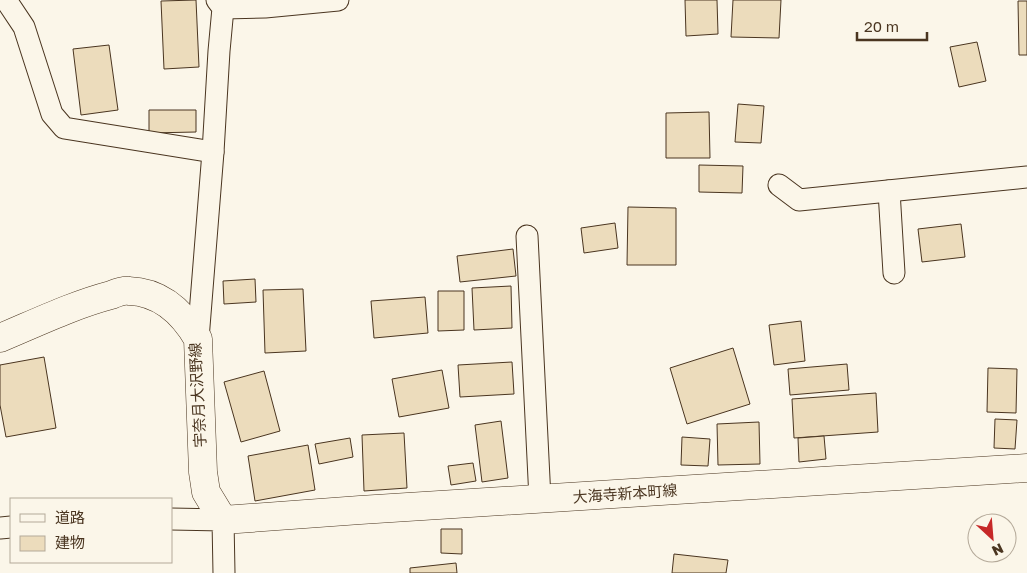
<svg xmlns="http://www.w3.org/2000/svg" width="1027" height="573" font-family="'Golos Text','Noto Sans JP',sans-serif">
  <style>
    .building { fill: #ecdcbc; stroke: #4a3520 }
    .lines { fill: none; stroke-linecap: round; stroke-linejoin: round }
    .street-casing { stroke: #4a3520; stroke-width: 23 }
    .secondary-casing { stroke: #4a3520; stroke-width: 29 }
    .primary-casing { stroke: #4a3520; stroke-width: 29 }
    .street { stroke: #fbf6e9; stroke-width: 21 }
    .secondary { stroke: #fbf6e9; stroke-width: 28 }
    .primary { stroke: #fbf6e9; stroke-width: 28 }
    .labels { text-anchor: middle; stroke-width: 4; stroke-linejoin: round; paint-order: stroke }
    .street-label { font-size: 15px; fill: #4a3520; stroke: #fbf6e9 }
  </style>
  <rect width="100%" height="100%" fill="#fbf6e9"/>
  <g class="building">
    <path d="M 196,0 L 199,67 L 164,69 L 161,1 Z"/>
    <path d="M 685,0 L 717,0 L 718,34 L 686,36 Z"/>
    <path d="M 733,0 L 781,0 L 779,38 L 731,37 Z"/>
    <path d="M 1018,1 L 1027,1 L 1027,55 L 1019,55 Z"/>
    <path d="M 977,42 L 986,81 L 959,87 L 950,47 Z"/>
    <path d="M 109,45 L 118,110 L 81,115 L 73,49 Z"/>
    <path d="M 738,104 L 764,106 L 761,143 L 735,142 Z"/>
    <path d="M 149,110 L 196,110 L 196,132 L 149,133 Z"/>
    <path d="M 709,112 L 710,158 L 666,158 L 666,113 Z"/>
    <path d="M 699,165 L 743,166 L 742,193 L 699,192 Z"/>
    <path d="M 628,207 L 676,208 L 676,265 L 627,265 Z"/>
    <path d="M 615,223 L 618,248 L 584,253 L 581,228 Z"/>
    <path d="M 961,224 L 965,257 L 922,262 L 918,229 Z"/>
    <path d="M 513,249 L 516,276 L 460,282 L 457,256 Z"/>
    <path d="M 255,279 L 256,302 L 224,304 L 223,281 Z"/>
    <path d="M 511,286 L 512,328 L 474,330 L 472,288 Z"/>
    <path d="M 303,289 L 306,351 L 265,353 L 263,290 Z"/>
    <path d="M 438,291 L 464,291 L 464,330 L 438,331 Z"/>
    <path d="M 425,297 L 428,333 L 374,338 L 371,301 Z"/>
    <path d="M 801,321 L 805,361 L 774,365 L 769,325 Z"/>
    <path d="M 733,348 L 750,404 L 687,424 L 670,368 Z"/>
    <path d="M 44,357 L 56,428 L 6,437 L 0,405 L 0,365 Z"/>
    <path d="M 512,362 L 514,394 L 460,397 L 458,365 Z"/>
    <path d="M 847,364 L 849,390 L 790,395 L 788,369 Z"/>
    <path d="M 988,368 L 1017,369 L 1016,413 L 987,412 Z"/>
    <path d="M 442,370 L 449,408 L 399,417 L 392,379 Z"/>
    <path d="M 264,371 L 280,431 L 241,442 L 224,382 Z"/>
    <path d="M 876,393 L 878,432 L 794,438 L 792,399 Z"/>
    <path d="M 995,419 L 1017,420 L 1015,449 L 994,448 Z"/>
    <path d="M 501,421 L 508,478 L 482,482 L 475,425 Z"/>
    <path d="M 759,422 L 760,464 L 718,465 L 717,424 Z"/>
    <path d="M 404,433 L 407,488 L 364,491 L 362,435 Z"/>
    <path d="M 824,436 L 826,459 L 799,462 L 798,438 Z"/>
    <path d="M 682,437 L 710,439 L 708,466 L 681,465 Z"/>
    <path d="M 350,438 L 353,457 L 319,464 L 315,444 Z"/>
    <path d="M 308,445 L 315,490 L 255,501 L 248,456 Z"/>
    <path d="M 473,463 L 476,481 L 451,485 L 448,466 Z"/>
    <path d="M 441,529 L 462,529 L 462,554 L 441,553 Z"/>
    <path d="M 674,554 L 728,560 L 726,573 L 672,573 Z"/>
    <path d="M 456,563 L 457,573 L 410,573 L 410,568 Z"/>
  </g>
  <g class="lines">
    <g class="street-casing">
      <g id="street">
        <path d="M 6,0 L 24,27 L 52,114 L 64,128 L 213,152"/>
        <path d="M 223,8 L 265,7 L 338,0"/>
        <path d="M 779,185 L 799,200 L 1027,177"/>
        <path d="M 889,191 L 894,273"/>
        <path d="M 527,236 L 540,499"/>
        <path d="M 198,339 L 213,152 L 219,51 L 223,8 L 217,0"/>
        <path d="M 171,519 L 223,520 L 224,573"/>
        <path d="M 0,528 L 11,527"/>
      </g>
    </g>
    <g class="secondary-casing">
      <path id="secondary" d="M 223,520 L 360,510 L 1027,468"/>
    </g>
    <g class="primary-casing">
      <path id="primary" d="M 0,338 C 36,323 73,305 111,295 C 116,293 123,290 129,291 C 161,292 183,313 198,339 L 203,472 L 206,492 L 223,520"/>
    </g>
    <use href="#street" class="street"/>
    <use href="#secondary" class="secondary"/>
    <use href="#primary" class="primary"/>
  </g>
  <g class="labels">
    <g class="street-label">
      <text transform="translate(198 395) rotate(-93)" y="5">宇奈月大沢野線</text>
      <text transform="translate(625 494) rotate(-4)" y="5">大海寺新本町線</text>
    </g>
  </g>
  <rect x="10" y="498" width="162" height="65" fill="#fbf6e9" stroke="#b4a999"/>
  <rect x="20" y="514" width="25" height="8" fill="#fbf6e9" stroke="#b4a999"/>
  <text x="55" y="523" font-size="15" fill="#4a3520">道路</text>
  <rect x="20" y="536" width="25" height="15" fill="#ecdcbc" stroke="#b4a999"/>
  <text x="55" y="548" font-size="15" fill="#4a3520">建物</text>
  <g transform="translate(992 538) rotate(154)"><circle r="24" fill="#fbf6e9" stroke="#b4a999"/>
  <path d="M0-4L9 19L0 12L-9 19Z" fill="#c62828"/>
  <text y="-8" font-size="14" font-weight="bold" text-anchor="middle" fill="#4a3520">N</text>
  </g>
  <path d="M857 32v8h70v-8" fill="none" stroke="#4a3520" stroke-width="2.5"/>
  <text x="864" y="32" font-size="15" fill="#4a3520" stroke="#fbf6e9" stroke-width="4" paint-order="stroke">20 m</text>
</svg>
